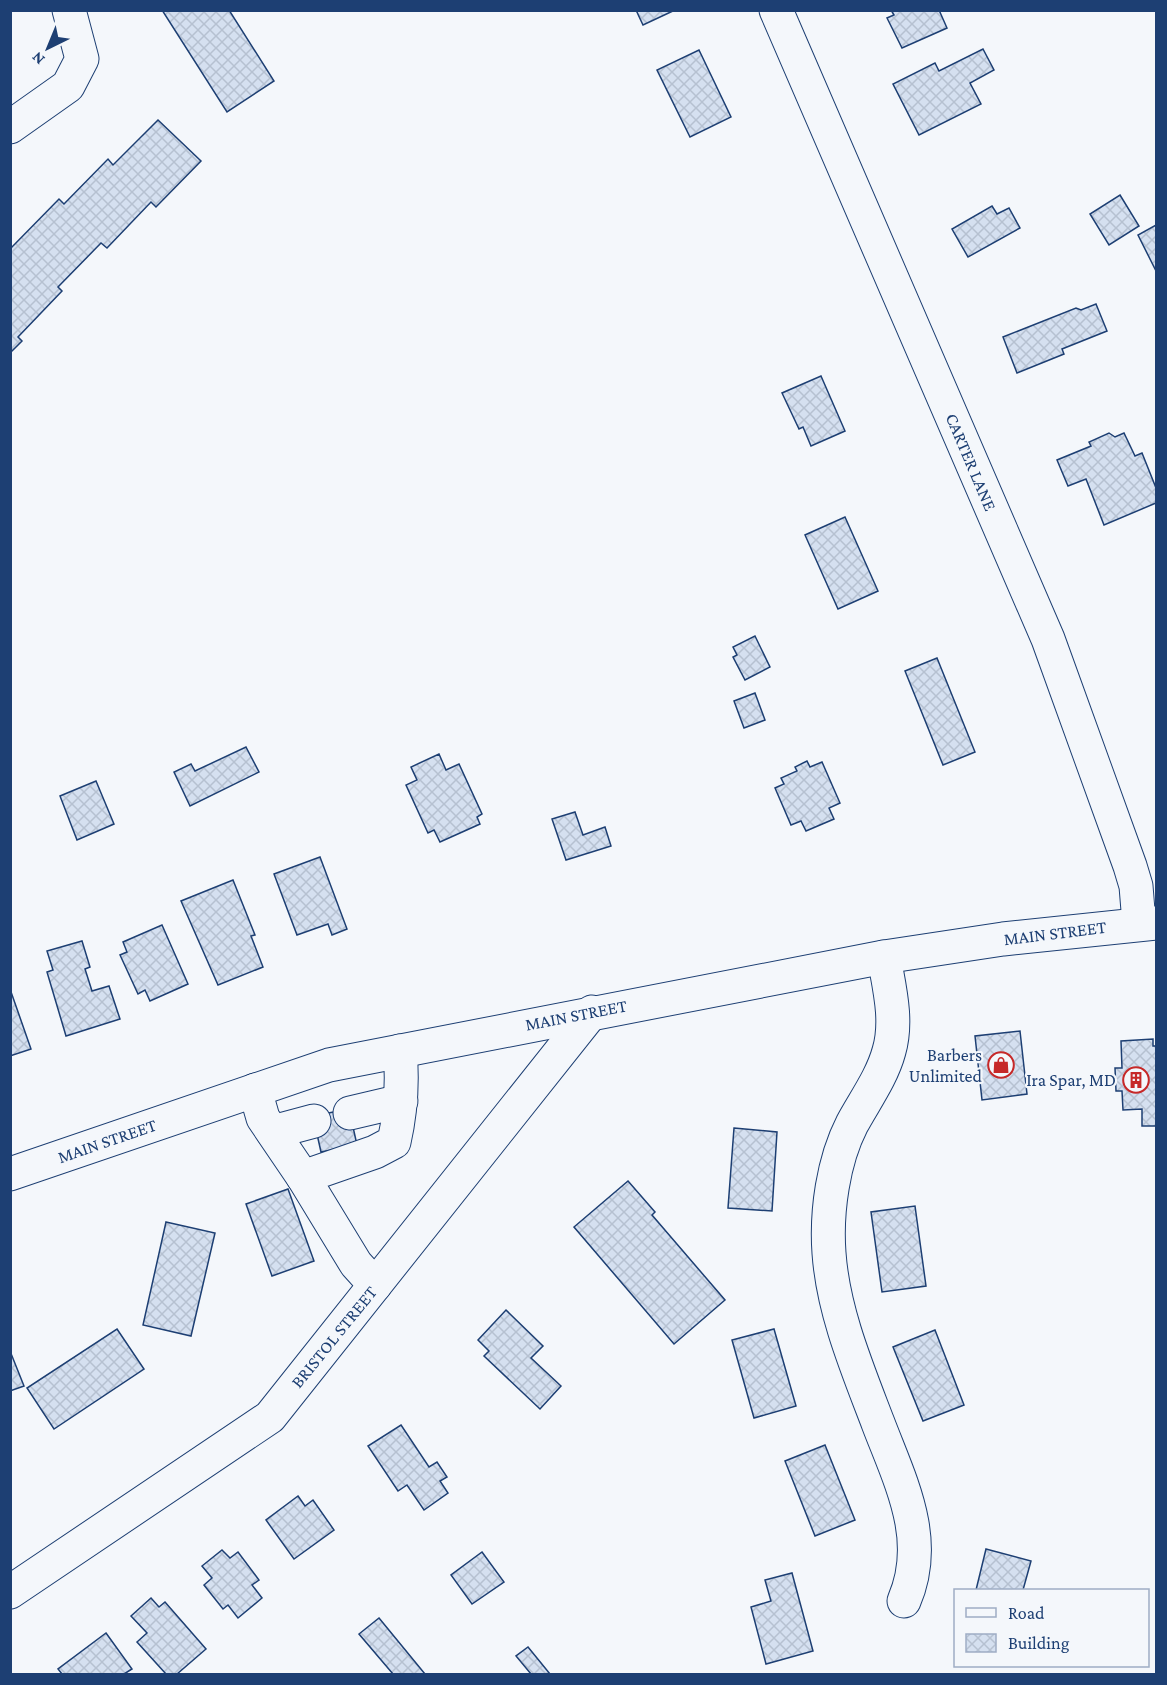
<svg xmlns="http://www.w3.org/2000/svg" width="1167" height="1685" font-family="'Crimson Pro',serif">
  <style>
    .building { fill: url(#building-cross-hatch); stroke: #1d3f73; stroke-width: 1.5 }
    .lines { fill: none; stroke-linecap: round; stroke-linejoin: round }
    .minor-casing { stroke: #1d3f73; stroke-width: 35 }
    .highway-casing { stroke: #1d3f73; stroke-width: 35 }
    .minor { stroke: #f4f7fb; stroke-width: 33 }
    .highway { stroke: #f4f7fb; stroke-width: 33 }
    .labels { text-anchor: middle; stroke-width: 4.5; stroke-linejoin: round; paint-order: stroke }
    .street-label { font-size: 18px; fill: #1d3f73; stroke: #f4f7fb }
    .poi-label { font-size: 18px; fill: #1d3f73; stroke: #f4f7fb; text-anchor: end }
  </style>
  <defs>
    <pattern id="building-cross-hatch" width="8" height="8" patternUnits="userSpaceOnUse" patternTransform="scale(1.5)"><rect width="8" height="8" fill="#d5e0f0"/><path d="M0 0l8 8M0 8l8-8" fill="none" stroke="#b6c1d1"/></pattern>
  </defs>
  <rect width="100%" height="100%" fill="#f4f7fb"/>
  <g class="building">
    <path d="M 162,10 L 229,10 L 274,81 L 227,112 Z"/>
    <path d="M 636,10 L 675,10 L 643,25 Z"/>
    <path d="M 891,10 L 939,10 L 947,28 L 902,48 L 887,18 L 894,15 Z"/>
    <path d="M 983,49 L 994,70 L 970,83 L 981,104 L 919,135 L 893,84 L 935,63 L 939,71 Z"/>
    <path d="M 699,50 L 731,117 L 690,137 L 657,70 Z"/>
    <path d="M 158,120 L 201,161 L 156,207 L 151,202 L 107,248 L 101,243 L 58,287 L 62,291 L 18,337 L 22,341 L 10,353 L 10,249 L 59,199 L 64,204 L 108,159 L 113,165 Z"/>
    <path d="M 1120,195 L 1139,226 L 1109,245 L 1090,214 Z"/>
    <path d="M 992,206 L 997,214 L 1009,208 L 1020,228 L 968,257 L 952,229 Z"/>
    <path d="M 1156,225 L 1156,271 L 1138,235 Z"/>
    <path d="M 1096,304 L 1107,331 L 1062,349 L 1064,354 L 1017,373 L 1003,337 L 1076,308 L 1081,310 Z"/>
    <path d="M 821,376 L 845,431 L 811,446 L 803,427 L 799,429 L 782,393 Z"/>
    <path d="M 1109,433 L 1115,437 L 1124,433 L 1135,456 L 1142,453 L 1156,488 L 1156,503 L 1104,525 L 1086,479 L 1068,486 L 1057,460 L 1091,446 L 1089,442 Z"/>
    <path d="M 845,517 L 878,591 L 838,609 L 805,535 Z"/>
    <path d="M 755,636 L 770,667 L 745,680 L 733,657 L 737,655 L 733,647 Z"/>
    <path d="M 937,658 L 975,752 L 943,765 L 905,671 Z"/>
    <path d="M 755,693 L 765,720 L 744,728 L 734,701 Z"/>
    <path d="M 246,747 L 259,772 L 190,806 L 174,772 L 191,764 L 195,771 Z"/>
    <path d="M 439,754 L 446,770 L 459,764 L 482,814 L 477,817 L 480,824 L 440,842 L 434,830 L 428,833 L 406,785 L 417,780 L 411,767 Z"/>
    <path d="M 807,761 L 810,767 L 822,762 L 840,803 L 829,808 L 834,819 L 806,831 L 801,821 L 791,825 L 775,788 L 784,784 L 781,778 L 797,771 L 795,767 Z"/>
    <path d="M 96,781 L 114,824 L 77,840 L 60,796 Z"/>
    <path d="M 575,812 L 583,835 L 605,827 L 611,846 L 566,860 L 552,819 Z"/>
    <path d="M 320,857 L 347,929 L 332,935 L 328,924 L 297,935 L 274,874 Z"/>
    <path d="M 233,880 L 255,935 L 251,936 L 263,967 L 218,985 L 181,901 Z"/>
    <path d="M 162,925 L 188,984 L 150,1001 L 145,990 L 138,994 L 120,955 L 127,952 L 123,942 Z"/>
    <path d="M 82,941 L 90,967 L 85,969 L 92,991 L 109,986 L 120,1019 L 66,1036 L 47,972 L 53,970 L 47,951 Z"/>
    <path d="M 10,989 L 31,1049 L 10,1056 Z"/>
    <path d="M 1020,1031 L 1027,1094 L 982,1100 L 975,1036 Z"/>
    <path d="M 1153,1039 L 1153,1046 L 1156,1046 L 1156,1126 L 1142,1126 L 1142,1109 L 1123,1110 L 1122,1091 L 1116,1091 L 1115,1068 L 1122,1068 L 1121,1041 Z"/>
    <path d="M 349,1109 L 357,1145 L 321,1152 L 313,1116 Z"/>
    <path d="M 734,1128 L 777,1132 L 772,1211 L 728,1208 Z"/>
    <path d="M 628,1181 L 655,1212 L 652,1215 L 725,1300 L 674,1344 L 574,1227 Z"/>
    <path d="M 288,1189 L 314,1261 L 272,1276 L 246,1204 Z"/>
    <path d="M 915,1206 L 926,1286 L 882,1292 L 871,1212 Z"/>
    <path d="M 166,1222 L 215,1233 L 191,1336 L 143,1325 Z"/>
    <path d="M 506,1310 L 543,1346 L 531,1358 L 561,1386 L 540,1409 L 484,1356 L 489,1351 L 478,1340 Z"/>
    <path d="M 117,1329 L 144,1369 L 54,1429 L 27,1388 Z"/>
    <path d="M 774,1329 L 796,1406 L 754,1418 L 732,1340 Z"/>
    <path d="M 935,1330 L 964,1405 L 923,1421 L 893,1347 Z"/>
    <path d="M 10,1351 L 24,1386 L 10,1391 Z"/>
    <path d="M 401,1425 L 429,1467 L 437,1462 L 447,1477 L 440,1481 L 448,1493 L 424,1510 L 407,1485 L 398,1491 L 368,1446 Z"/>
    <path d="M 825,1445 L 855,1520 L 815,1536 L 785,1461 Z"/>
    <path d="M 298,1496 L 305,1506 L 313,1500 L 334,1530 L 294,1559 L 266,1520 Z"/>
    <path d="M 986,1549 L 1031,1561 L 1023,1590 L 976,1590 Z"/>
    <path d="M 222,1550 L 230,1558 L 238,1552 L 259,1580 L 252,1585 L 262,1598 L 238,1618 L 228,1605 L 223,1609 L 204,1585 L 212,1578 L 202,1566 Z"/>
    <path d="M 482,1552 L 504,1582 L 472,1604 L 451,1575 Z"/>
    <path d="M 792,1573 L 813,1651 L 766,1664 L 751,1607 L 771,1601 L 765,1580 Z"/>
    <path d="M 151,1598 L 159,1607 L 165,1602 L 206,1649 L 177,1674 L 166,1674 L 137,1642 L 147,1633 L 131,1616 Z"/>
    <path d="M 379,1618 L 425,1674 L 393,1674 L 359,1634 Z"/>
    <path d="M 106,1633 L 132,1669 L 124,1674 L 62,1674 L 58,1669 Z"/>
    <path d="M 528,1647 L 550,1674 L 531,1674 L 516,1656 Z"/>
  </g>
  <g class="lines">
    <g class="minor-casing">
      <g id="minor">
        <path d="M 776,10 L 1048,639 L 1130,866 L 1136,886 L 1139,923"/>
        <path d="M 10,127 L 68,86 L 82,59 L 69,10"/>
        <path d="M 884,957 C 889,987 898,1020 889,1051 C 882,1077 865,1100 852,1124 C 833,1161 826,1212 829,1253 C 833,1311 857,1368 878,1423 C 900,1481 931,1539 904,1601"/>
        <path d="M 255,1090 L 263,1118 L 303,1177"/>
        <path d="M 350,1113 L 401,1101"/>
        <path d="M 273,1132 L 314,1121"/>
        <path d="M 375,1285 L 356,1264 L 303,1177 L 375,1152 L 394,1142 C 401,1111 403,1083 400,1051"/>
        <path d="M 10,1592 L 270,1417 L 592,1012"/>
      </g>
    </g>
    <g class="highway-casing">
      <path id="highway" d="M 10,1174 L 329,1065 L 884,957 L 1003,939 L 1156,923"/>
    </g>
    <use href="#minor" class="minor"/>
    <use href="#highway" class="highway"/>
  </g>
  <defs>
    <g id="shop-ring" transform="scale(1.35)"><circle r="9.5" fill="#f4f7fb" stroke="#c62828" stroke-width="1.5"/><path d="M-5-2.5h2.3a2.7 3.5 0 0 1 5.4 0H5L5.5 6h-11ZM-1.5-2.5h3a1.5 2.3 0 0 0-3 0Z" fill="#c62828"/></g>
    <g id="building-ring" transform="scale(1.35)"><circle r="9.5" fill="#f4f7fb" stroke="#c62828" stroke-width="1.5"/><path d="M-4-6H4V6H1V3H-1V6H-4ZM-2.5-4.3h1.7v1.8h-1.7ZM.8-4.3h1.7v1.8H.8ZM-2.5-1h1.7V.8h-1.7ZM.8-1h1.7V.8H.8Z" fill="#c62828"/></g>
  </defs>
  <g fill-rule="evenodd">
    <use href="#shop-ring" x="1001" y="1065"/>
    <use href="#building-ring" x="1136" y="1080"/>
  </g>
  <g class="labels">
    <g class="street-label">
      <text transform="translate(971 462) rotate(67)" y="6">CARTER LANE</text>
      <text transform="translate(1055 933) rotate(-7)" y="6">MAIN STREET</text>
      <text transform="translate(576 1015) rotate(-11)" y="6">MAIN STREET</text>
      <text transform="translate(107 1141) rotate(-19)" y="6">MAIN STREET</text>
      <text transform="translate(334 1337) rotate(-51)" y="6">BRISTOL STREET</text>
    </g>
    <g class="poi-label">
      <text x="982" y="1061">Barbers<tspan x="982" dy="21">Unlimited</tspan></text>
      <text x="1116" y="1086">Ira Spar, MD</text>
    </g>
  </g>
  <rect width="1167" height="1685" fill="none" stroke="#1d3f73" stroke-width="24"/>
  <rect x="954" y="1589" width="195" height="78" fill="#f4f7fb" stroke="#9eadc5" stroke-width="1.5"/>
  <rect x="966" y="1608" width="30" height="9" fill="#f4f7fb" stroke="#9eadc5" stroke-width="1.5"/>
  <text x="1008" y="1619" font-size="18" fill="#1d3f73">Road</text>
  <rect x="966" y="1634" width="30" height="18" fill="url(#building-cross-hatch)" stroke="#9eadc5" stroke-width="1.5"/>
  <text x="1008" y="1649" font-size="18" fill="#1d3f73">Building</text>
  <g transform="translate(48 48) rotate(223)" stroke="#f4f7fb" stroke-width="4.5" paint-order="stroke">
  <path d="M0-4.5L10 22L0 15L-10 22Z" fill="#1d3f73"/>
  <text y="-9" font-size="16" font-weight="bold" text-anchor="middle" fill="#1d3f73">N</text>
  </g>
</svg>
